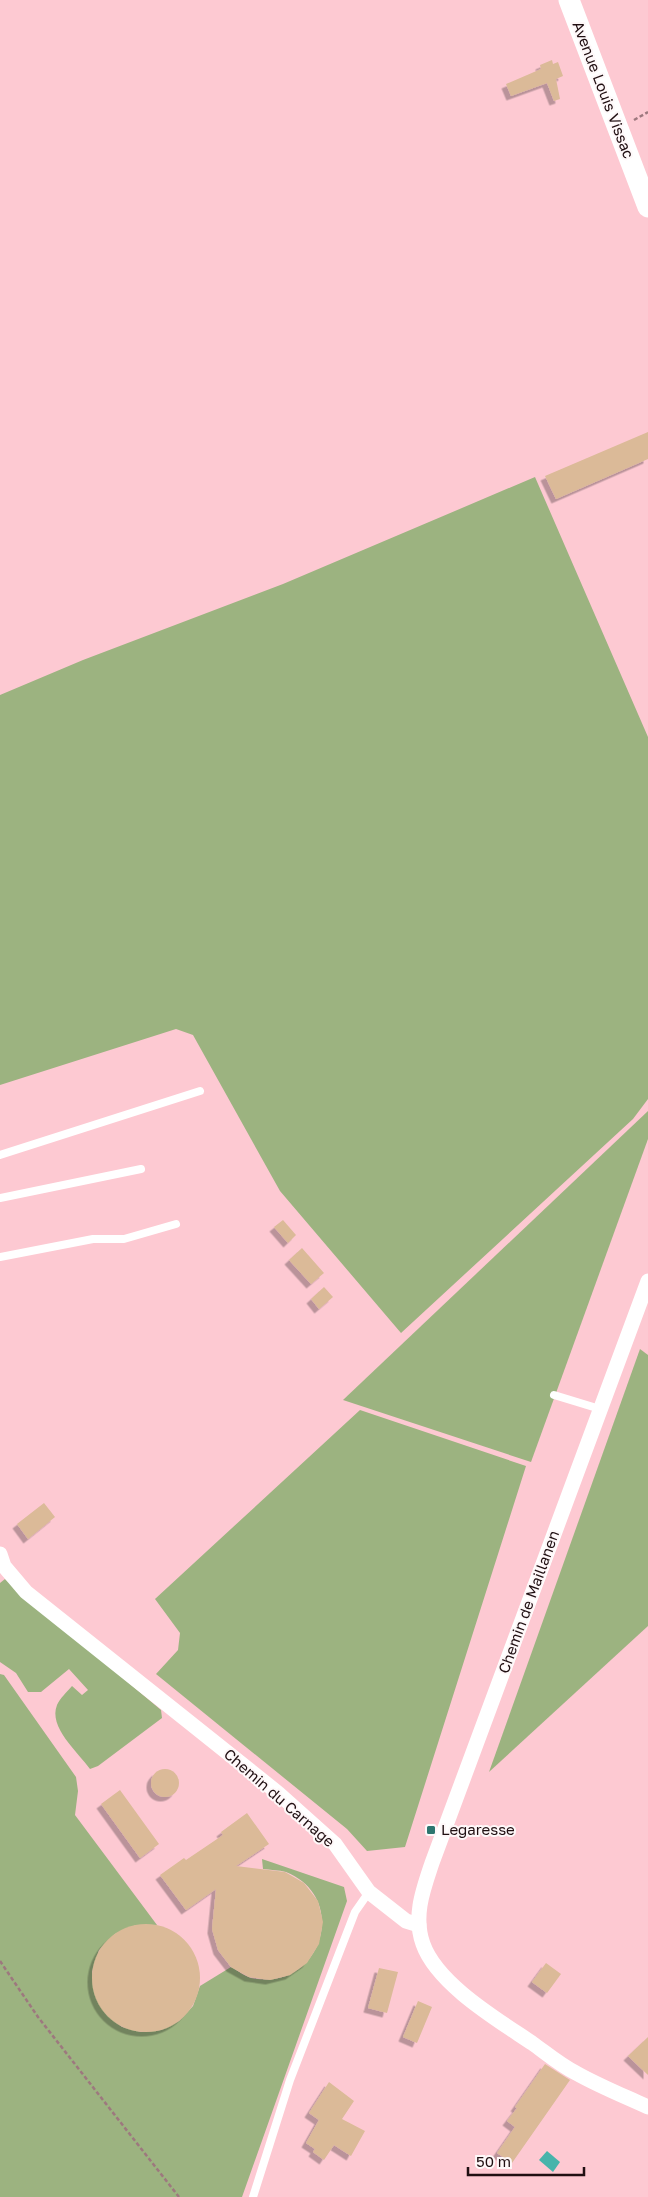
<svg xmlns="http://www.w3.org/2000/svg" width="648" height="2197" font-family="'Golos Text',sans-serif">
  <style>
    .green { fill: #9cb380 }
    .water { fill: #47b4ab }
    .building { fill: #dbba98; filter: url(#shadow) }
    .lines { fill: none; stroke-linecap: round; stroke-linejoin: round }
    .path { stroke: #9d787e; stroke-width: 2.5; stroke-dasharray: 4 2.5; stroke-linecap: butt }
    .service { stroke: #fff; stroke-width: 8 }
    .minor { stroke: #fff; stroke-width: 15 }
    .secondary { stroke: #fff; stroke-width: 21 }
    .poi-dot { fill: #2d756f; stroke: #fef8f9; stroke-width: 2 }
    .labels { text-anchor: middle; stroke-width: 4; stroke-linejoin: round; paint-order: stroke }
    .street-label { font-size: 15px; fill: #200f12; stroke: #fef8f9 }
    .poi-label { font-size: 15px; fill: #200f12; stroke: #fef8f9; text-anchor: start }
  </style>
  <defs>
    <filter id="shadow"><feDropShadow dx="-4.5" dy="4.5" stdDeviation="0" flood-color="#0004"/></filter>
  </defs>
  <rect width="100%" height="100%" fill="#fdc9d2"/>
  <g class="green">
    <path d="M 535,477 L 648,737 L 648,1099 L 633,1119 L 401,1333 L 280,1191 L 193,1035 L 176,1029 L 0,1085 L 0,695 L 83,660 L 283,584 Z"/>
    <path d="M 648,1111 L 648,1139 L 531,1462 L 343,1400 Z"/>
    <path d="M 640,1349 L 648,1355 L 648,1626 L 489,1772 Z"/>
    <path d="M 360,1410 L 526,1466 L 405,1847 L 367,1851 L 347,1829 L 156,1674 L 178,1650 L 180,1633 L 155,1599 Z"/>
    <path d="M 5,1579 L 161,1710 L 162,1718 L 98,1766 L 90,1769 C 78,1752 48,1727 57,1705 C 60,1698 67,1692 72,1686 L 82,1695 L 88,1690 L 69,1669 L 41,1692 L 28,1692 L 16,1673 L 0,1662 L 0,1583 Z"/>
    <path d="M 0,1674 L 4,1675 L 76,1777 L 78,1791 L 75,1815 L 157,1925 L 136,1925 L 115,1934 L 99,1950 L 92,1972 L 95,1995 L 106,2014 L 122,2027 L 141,2032 L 161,2030 L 179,2021 L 193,2006 L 200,1986 L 231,1967 C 237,1970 244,1976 251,1978 C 321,1993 351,1898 286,1872 C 279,1870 270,1870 263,1869 L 262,1859 L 344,1887 L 347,1901 L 242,2197 L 0,2197 Z"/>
  </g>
  <path class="water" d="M 547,2151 L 560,2162 L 553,2172 L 539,2160 Z"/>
  <g class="building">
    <path d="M 552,60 L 553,64 L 558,62 L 563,76 L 556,79 L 560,99 L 554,101 L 547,83 L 511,96 L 506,84 L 541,69 L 540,65 Z"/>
    <path d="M 648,432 L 648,459 L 556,499 L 545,476 Z"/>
    <path d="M 283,1220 L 296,1235 L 288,1243 L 274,1227 Z"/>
    <path d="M 302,1248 L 324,1273 L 311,1284 L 289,1260 Z"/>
    <path d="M 324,1287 L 333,1297 L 319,1309 L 311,1299 Z"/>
    <path d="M 44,1503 L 55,1517 L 28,1539 L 17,1524 Z"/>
    <circle cx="165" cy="1783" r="14"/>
    <path d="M 120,1790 L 159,1844 L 140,1858 L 101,1804 Z"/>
    <path d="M 247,1813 L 269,1844 L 236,1866 L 285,1872 L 304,1883 L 318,1901 L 323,1922 L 319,1944 L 307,1963 L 290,1975 L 270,1980 L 249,1977 L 231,1967 L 218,1950 L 212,1929 L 216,1889 L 186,1910 L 160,1875 L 184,1858 L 186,1860 L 223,1835 L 221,1832 Z"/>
    <circle cx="146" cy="1978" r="54"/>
    <path d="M 546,1963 L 561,1974 L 547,1993 L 532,1982 Z"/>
    <path d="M 379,1968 L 398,1972 L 387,2013 L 368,2008 Z"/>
    <path d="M 418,2001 L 432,2007 L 417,2043 L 403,2037 Z"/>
    <path d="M 648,2037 L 648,2075 L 628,2056 Z"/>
    <path d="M 545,2064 L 570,2080 L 512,2163 L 497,2153 L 515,2127 L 507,2121 L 517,2108 L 515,2107 Z"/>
    <path d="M 329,2082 L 354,2101 L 342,2119 L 365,2131 L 351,2156 L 334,2145 L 324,2160 L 313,2152 L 315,2149 L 306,2143 L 319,2120 L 309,2113 Z"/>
  </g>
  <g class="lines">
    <g class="path">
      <path d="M 634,120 L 648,112"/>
      <path d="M 0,1961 L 38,2017 L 179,2197"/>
    </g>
    <g class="service">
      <path d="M 0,1155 L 200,1091"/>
      <path d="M 0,1198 L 141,1169"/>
      <path d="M 0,1257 L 93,1239 L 124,1239 L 176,1224"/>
      <path d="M 554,1395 L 600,1409"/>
      <path d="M 253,2197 L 290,2080 L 355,1912 L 369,1892"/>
    </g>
    <g class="minor">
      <path d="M 648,1281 L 432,1863 C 423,1890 413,1916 423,1944 C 437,1984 498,2020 532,2043 C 546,2053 560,2065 576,2073 C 599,2086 624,2096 648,2107"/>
      <path d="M 0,1554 L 4,1566 L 26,1592 L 278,1793 L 335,1844 L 369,1892 L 406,1921 L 419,1925"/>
    </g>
    <path class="secondary" d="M 569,0 L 648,207"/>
  </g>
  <rect class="poi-dot" x="426" y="1825" width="10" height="10" rx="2.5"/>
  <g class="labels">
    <g class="street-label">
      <text transform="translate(603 90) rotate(69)" y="5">Avenue Louis Vissac</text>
      <text transform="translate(529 1602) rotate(-70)" y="5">Chemin de Maillanen</text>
      <text transform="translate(279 1798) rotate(41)" y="5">Chemin du Carnage</text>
    </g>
    <g class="poi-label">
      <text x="441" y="1835">Legaresse</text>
    </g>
  </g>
  <path d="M468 2167v8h116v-8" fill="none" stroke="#200f12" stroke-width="2.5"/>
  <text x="476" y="2167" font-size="15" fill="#200f12" stroke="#fef8f9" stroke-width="4" paint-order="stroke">50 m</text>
</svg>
